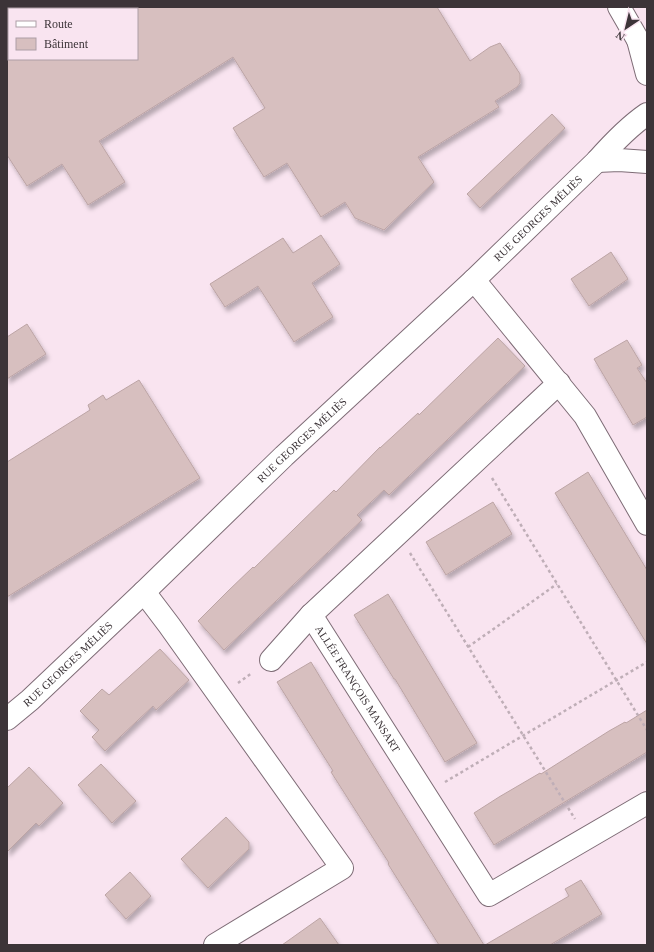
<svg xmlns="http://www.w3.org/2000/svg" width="654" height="952" font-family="Georgia,serif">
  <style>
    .building { fill: #d7bfbf; stroke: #bca4a5; filter: url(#shadow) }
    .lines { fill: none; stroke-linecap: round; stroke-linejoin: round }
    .street-casing { stroke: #7e6c76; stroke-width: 24 }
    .secondary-casing { stroke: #7e6c76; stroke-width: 24 }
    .path { stroke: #bfaeb7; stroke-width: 2.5; stroke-dasharray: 3 3; stroke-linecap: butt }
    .street { stroke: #fff; stroke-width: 22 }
    .secondary { stroke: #fff; stroke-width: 22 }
    .labels { text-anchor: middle; stroke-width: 3.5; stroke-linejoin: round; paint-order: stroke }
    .street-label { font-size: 11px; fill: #3c3438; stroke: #f9e4f0 }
  </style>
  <defs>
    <filter id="shadow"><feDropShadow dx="2.5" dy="4.5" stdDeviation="2" flood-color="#0004"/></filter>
  </defs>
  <rect width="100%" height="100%" fill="#f9e4f0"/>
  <g class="building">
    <path d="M 137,7 L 437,7 L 470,61 L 490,47 L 500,43 L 520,74 L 520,83 L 517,87 L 495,101 L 499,107 L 418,157 L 434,182 L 384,230 L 355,218 L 345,202 L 321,217 L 287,163 L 264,177 L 233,128 L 265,108 L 233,57 L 99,141 L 125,182 L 88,205 L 62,164 L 27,186 L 7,155 L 7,59 L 137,59 Z"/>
    <path d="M 552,114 L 565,128 L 480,208 L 467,194 Z"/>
    <path d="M 321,235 L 340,264 L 312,283 L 333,317 L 294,342 L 258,286 L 225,307 L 210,284 L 283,238 L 293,253 Z"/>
    <path d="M 611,252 L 628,279 L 589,306 L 571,279 Z"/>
    <path d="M 27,324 L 46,354 L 7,379 L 7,337 Z"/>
    <path d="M 498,338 L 525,366 L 389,495 L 384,490 L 357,515 L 362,520 L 224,650 L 198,621 L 228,591 L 253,567 L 254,568 L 334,490 L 336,492 L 380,447 L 380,448 L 418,413 L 419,415 Z"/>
    <path d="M 627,340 L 642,365 L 637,368 L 647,383 L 647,417 L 633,425 L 594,359 Z"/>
    <path d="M 139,380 L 200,478 L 7,597 L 7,462 L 90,410 L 88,405 L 103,395 L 106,400 Z"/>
    <path d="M 588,472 L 647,570 L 647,644 L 555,493 Z"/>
    <path d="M 493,502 L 512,534 L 446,575 L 426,542 Z"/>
    <path d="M 388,594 L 477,743 L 445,762 L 395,679 L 394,679 L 354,615 Z"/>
    <path d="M 160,649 L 189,680 L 156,710 L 153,706 L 105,751 L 92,737 L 99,730 L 80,711 L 102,689 L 109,695 Z"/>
    <path d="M 311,662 L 350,727 L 484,945 L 439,945 L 388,864 L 389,863 L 331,772 L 333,771 L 277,682 Z"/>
    <path d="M 647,710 L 647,752 L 494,845 L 474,813 L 499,797 L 540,773 L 541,774 L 609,731 L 625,722 L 626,723 Z"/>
    <path d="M 101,764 L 136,801 L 112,823 L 78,785 Z"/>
    <path d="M 29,767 L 63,803 L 39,826 L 36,823 L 7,852 L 7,788 Z"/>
    <path d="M 226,817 L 249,842 L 249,849 L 208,888 L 181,859 Z"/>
    <path d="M 130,872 L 151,896 L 126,919 L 105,895 Z"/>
    <path d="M 581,880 L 602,914 L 550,945 L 485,945 L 569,896 L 565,889 Z"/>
    <path d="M 320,918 L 339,945 L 282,945 Z"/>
  </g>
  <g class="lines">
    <g class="street-casing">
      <g id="street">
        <path d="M 597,161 L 619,160 L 647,162"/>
        <path d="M 474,280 L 585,416 L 647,524"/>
        <path id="s1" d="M 559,383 L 311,615 L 489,895 L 647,803"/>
        <path d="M 144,592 L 169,625 L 342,868 L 215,945"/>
        <path d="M 271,660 L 311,615"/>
        <path id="s2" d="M 7,719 L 30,700 L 144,592 L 284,456 L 474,280 L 597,161 C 612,144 628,127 647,114"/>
      </g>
    </g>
    <g class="secondary-casing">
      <g id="secondary">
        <path d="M 619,7 L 638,40 L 647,48"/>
        <path d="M 638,40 L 647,74"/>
      </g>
    </g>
    <g class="path">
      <path d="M 492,478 L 647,730"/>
      <path d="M 410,553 L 575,819"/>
      <path d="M 468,647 L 557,584"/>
      <path d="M 238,683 L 252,673"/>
      <path d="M 445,782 L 647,662"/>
    </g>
    <use href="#street" class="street"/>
    <use href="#secondary" class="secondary"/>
  </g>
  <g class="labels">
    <g class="street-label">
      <text dy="4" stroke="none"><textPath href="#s2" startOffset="730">RUE GEORGES MÉLIÈS</textPath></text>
      <text dy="4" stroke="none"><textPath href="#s2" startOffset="406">RUE GEORGES MÉLIÈS</textPath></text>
      <text dy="4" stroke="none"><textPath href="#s2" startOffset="82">RUE GEORGES MÉLIÈS</textPath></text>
      <text dy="4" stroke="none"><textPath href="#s1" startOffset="427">ALLÉE FRANÇOIS MANSART</textPath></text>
    </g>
  </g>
  <rect width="654" height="952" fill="none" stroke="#3c3438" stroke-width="16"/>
  <rect x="8" y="8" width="130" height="52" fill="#f9e4f0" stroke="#ad9ea6"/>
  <rect x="16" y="21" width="20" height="6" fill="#ffffff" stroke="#ad9ea6"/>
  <text x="44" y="28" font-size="12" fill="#3c3438">Route</text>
  <rect x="16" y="38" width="20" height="12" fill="#d7bfbf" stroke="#ad9ea6"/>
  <text x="44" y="48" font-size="12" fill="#3c3438">Bâtiment</text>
  <g transform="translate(626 28) rotate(215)" stroke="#f9e4f0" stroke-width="3" paint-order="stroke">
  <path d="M0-3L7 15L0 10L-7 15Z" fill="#3c3438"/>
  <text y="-6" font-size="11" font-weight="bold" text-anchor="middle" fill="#3c3438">N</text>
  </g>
</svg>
